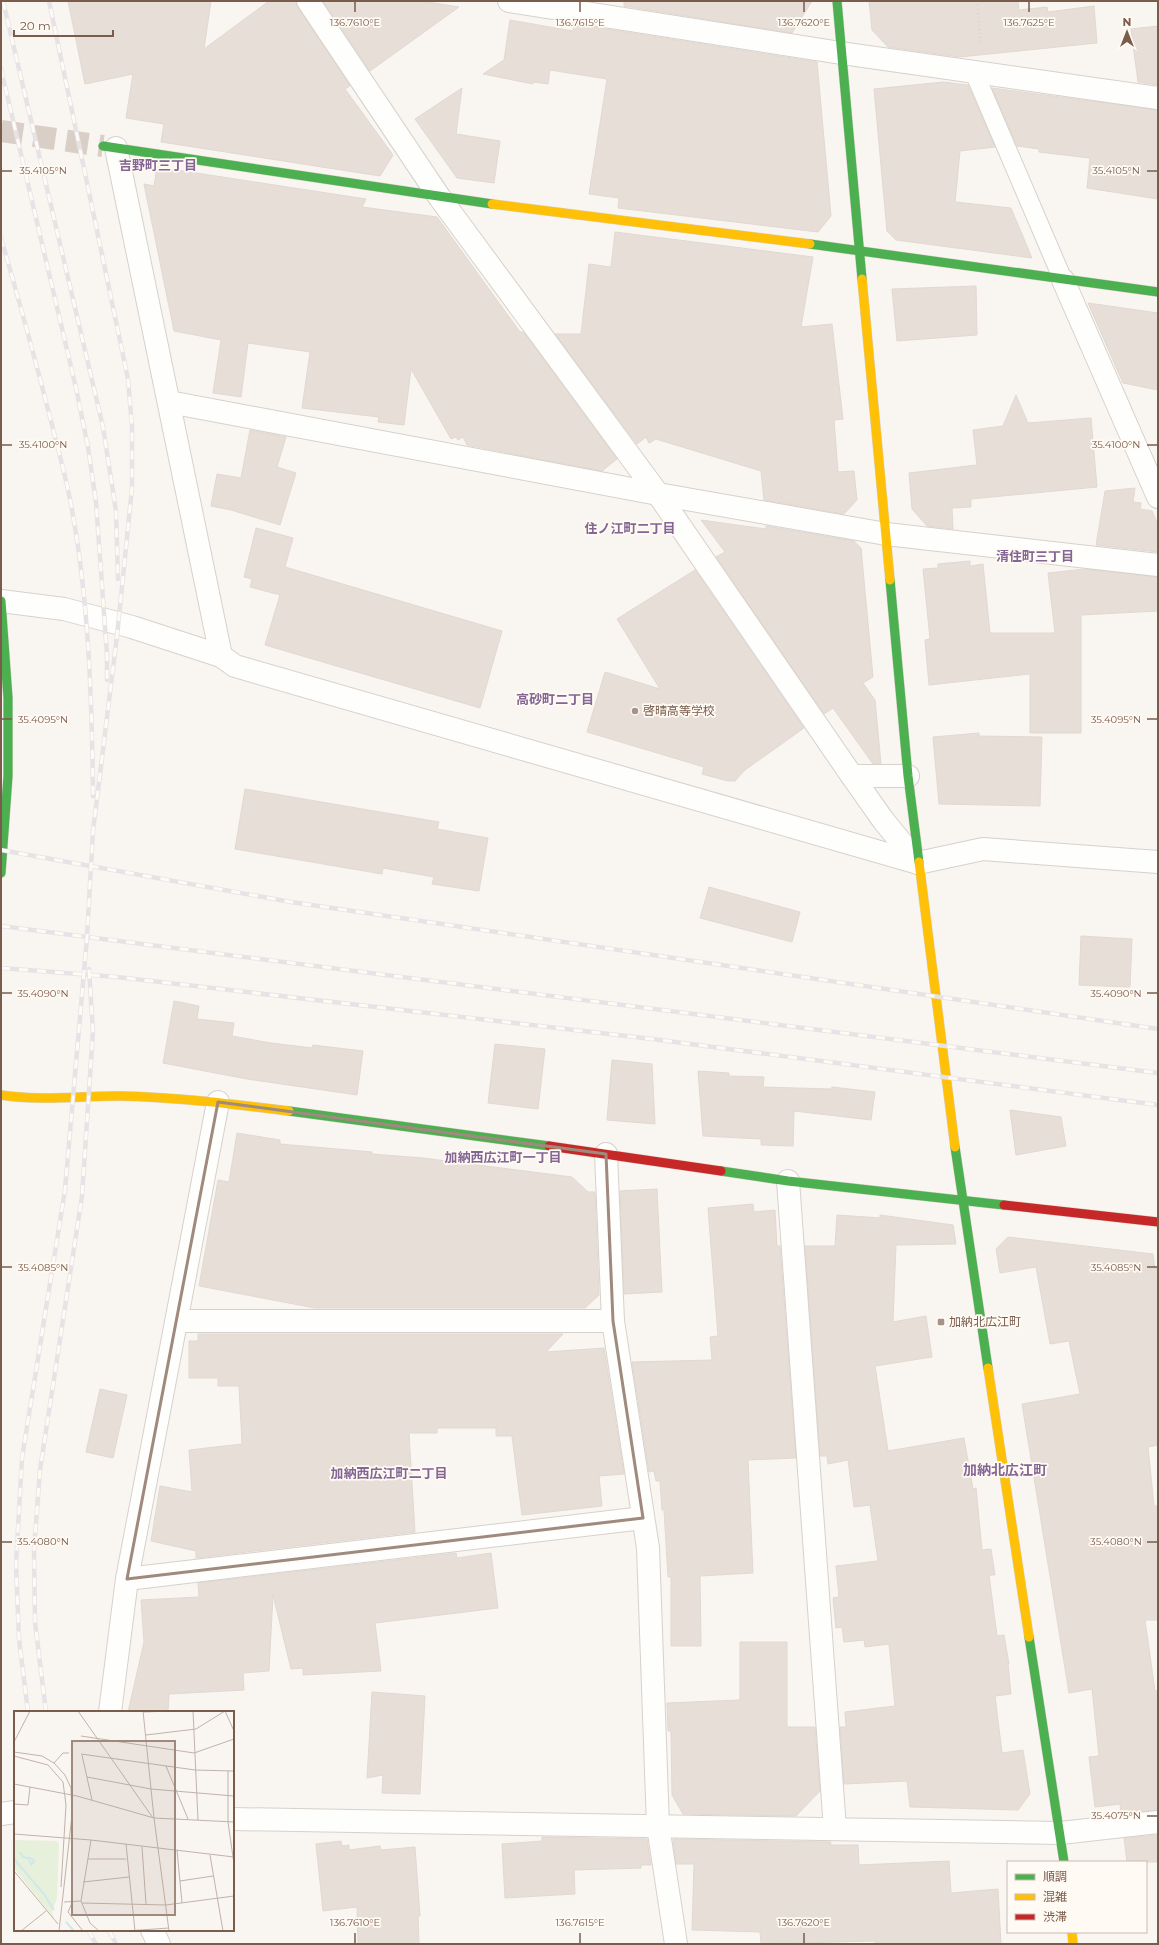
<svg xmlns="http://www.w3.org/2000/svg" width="1159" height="1945" font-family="Montserrat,'Noto Sans JP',sans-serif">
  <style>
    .building { fill: #e6ded7; stroke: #e2d8d2 }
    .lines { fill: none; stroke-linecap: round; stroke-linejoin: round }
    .secondary-tunnel { stroke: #d9cfc7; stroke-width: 22; stroke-dasharray: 22 11; stroke-linecap: butt }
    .lane-casing { stroke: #d7d1cb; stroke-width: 20 }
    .street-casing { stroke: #d7d1cb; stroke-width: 24 }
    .fast-casing { stroke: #d9d2cb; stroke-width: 10 }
    .slow-casing { stroke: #d9d2cb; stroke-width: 10 }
    .jam-casing { stroke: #d9d2cb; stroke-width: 10 }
    .path { stroke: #dcd5d0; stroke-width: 2.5; stroke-dasharray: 1 3; stroke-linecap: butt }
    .lane { stroke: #fefefd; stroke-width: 18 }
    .street { stroke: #fefefd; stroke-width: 22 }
    .fast { stroke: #4caf50; stroke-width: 9 }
    .slow { stroke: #ffc107; stroke-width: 9 }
    .jam { stroke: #c62828; stroke-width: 9 }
    .rail-casing { stroke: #e6e3e7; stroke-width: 4.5 }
    .rail { stroke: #fffaf3; stroke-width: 3; stroke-dasharray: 9; stroke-linecap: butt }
    .marked { fill: none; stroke: #9f8a7d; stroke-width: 3; stroke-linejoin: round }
    .ticks { fill: none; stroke: #7a5c4d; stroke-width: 1.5 }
    .poi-dot { fill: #a69286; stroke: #fffaf3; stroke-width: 1.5 }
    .labels { text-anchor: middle; stroke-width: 3.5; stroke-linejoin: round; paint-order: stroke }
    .poi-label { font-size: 12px; fill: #7a5c4d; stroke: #fffaf3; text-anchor: start }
    .neighbourhood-label { font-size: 13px; font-weight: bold; fill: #846695; stroke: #fffaf3 }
    .quarter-label { font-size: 14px; font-weight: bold; fill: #846695; stroke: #fffaf3 }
    .inset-river { fill: none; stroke: #d0e8ea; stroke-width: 2 }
    .inset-road { fill: none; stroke: #c2b3aa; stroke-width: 1 }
    .view { fill: #9f8a7d; fill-opacity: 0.15; stroke: #9f8a7d; stroke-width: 2 }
    .inset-edge { fill: none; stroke: #7a5c4d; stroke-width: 2 }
    .ticks-label { font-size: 10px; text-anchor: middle; fill: #7a5c4d; stroke: #fffaf3; stroke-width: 3.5; stroke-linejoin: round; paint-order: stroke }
  </style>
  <rect width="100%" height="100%" fill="#f9f5f0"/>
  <g class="building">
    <path d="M 68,1 L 211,1 L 204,49 L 269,1 L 296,1 L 298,8 L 350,86 L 345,89 L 393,155 L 380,176 L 161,142 L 164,124 L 126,118 L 133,74 L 85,84 Z"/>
    <path d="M 323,1 L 422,1 L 459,7 L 370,71 Z"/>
    <path d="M 624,1 L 812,1 L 792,33 L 624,6 Z"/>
    <path d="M 869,1 L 1018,1 L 1019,10 L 1047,7 L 1048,12 L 1094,6 L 1097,43 L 960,57 L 888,47 L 872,30 Z"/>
    <path d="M 510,20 L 573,31 L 574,24 L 817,62 L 831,216 L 818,232 L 618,208 L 619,198 L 589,194 L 607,79 L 550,70 L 548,84 L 533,82 L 533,84 L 483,74 L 504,60 Z"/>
    <path d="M 1158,26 L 1158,85 L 1138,82 L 1131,29 Z"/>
    <path d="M 943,82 L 968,85 L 995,147 L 960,151 L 955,202 L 1011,208 L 1032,258 L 896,240 L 887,231 L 874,89 Z"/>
    <path d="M 462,88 L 456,134 L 500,141 L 494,183 L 457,178 L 415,119 Z"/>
    <path d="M 992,88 L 1158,110 L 1158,199 L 1087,188 L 1090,158 L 1039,152 L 1039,149 L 1017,146 Z"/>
    <path d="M 157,167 L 366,199 L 362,207 L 437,217 L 520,332 L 524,332 L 617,459 L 602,471 L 467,445 L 463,437 L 458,440 L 456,437 L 451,439 L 411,369 L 404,425 L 378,422 L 379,417 L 302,408 L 310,352 L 248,343 L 241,397 L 213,393 L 221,340 L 174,331 L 144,184 L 154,186 Z"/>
    <path d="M 615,232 L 813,257 L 801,327 L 832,324 L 843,419 L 834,420 L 838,472 L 854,471 L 857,500 L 844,514 L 764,500 L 761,471 L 656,439 L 649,443 L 646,437 L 637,444 L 555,334 L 581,334 L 589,264 L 611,267 Z"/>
    <path d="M 976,286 L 977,335 L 897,341 L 892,289 Z"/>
    <path d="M 1088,303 L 1158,313 L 1158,390 L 1123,383 Z"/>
    <path d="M 1016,395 L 1028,423 L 1091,418 L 1097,487 L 971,499 L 971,507 L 952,508 L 953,529 L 927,526 L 912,509 L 909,473 L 977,465 L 973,430 L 1003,426 Z"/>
    <path d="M 250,430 L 286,437 L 277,467 L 296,473 L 280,525 L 231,510 L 211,506 L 217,474 L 241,478 Z"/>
    <path d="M 1135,488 L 1133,502 L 1141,503 L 1140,509 L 1152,511 L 1158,525 L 1158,552 L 1096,545 L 1105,491 Z"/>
    <path d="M 701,520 L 766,529 L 766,526 L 854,541 L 861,548 L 873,677 L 863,683 L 875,700 L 881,764 L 873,764 L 833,708 L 824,714 L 716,557 L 725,552 Z"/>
    <path d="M 256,528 L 293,538 L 285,567 L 502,631 L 480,708 L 265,645 L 280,595 L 250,587 L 252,579 L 244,577 Z"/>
    <path d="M 970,561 L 970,566 L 983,564 L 990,633 L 1055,633 L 1048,573 L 1085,569 L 1158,577 L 1158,611 L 1081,615 L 1081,733 L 1030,733 L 1030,674 L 929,685 L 925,640 L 930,639 L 923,569 L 938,568 L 938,564 Z"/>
    <path d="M 695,570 L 804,728 L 745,770 L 735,781 L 728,781 L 702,774 L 704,767 L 587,732 L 605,672 L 660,689 L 617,619 Z"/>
    <path d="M 979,733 L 979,736 L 1042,737 L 1040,806 L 939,804 L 933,737 Z"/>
    <path d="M 245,789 L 439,822 L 437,829 L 488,838 L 479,891 L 432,884 L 434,877 L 383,868 L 382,874 L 235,849 Z"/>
    <path d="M 709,887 L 800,912 L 792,942 L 700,918 Z"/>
    <path d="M 1081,936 L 1132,939 L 1130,987 L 1079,985 Z"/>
    <path d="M 174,1001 L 199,1006 L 197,1019 L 234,1023 L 232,1036 L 271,1043 L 312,1048 L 313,1045 L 363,1051 L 357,1095 L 247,1079 L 163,1063 Z"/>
    <path d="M 495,1044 L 545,1049 L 538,1109 L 488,1103 Z"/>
    <path d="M 612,1060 L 652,1064 L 655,1124 L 607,1120 Z"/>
    <path d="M 698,1071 L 729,1073 L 729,1076 L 764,1077 L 763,1087 L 831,1089 L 832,1087 L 875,1092 L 871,1120 L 794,1111 L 793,1146 L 761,1145 L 761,1139 L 703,1136 Z"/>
    <path d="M 1010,1110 L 1061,1117 L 1066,1146 L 1016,1155 Z"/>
    <path d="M 237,1133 L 280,1140 L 280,1144 L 372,1152 L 372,1154 L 423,1158 L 572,1177 L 588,1192 L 595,1192 L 599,1295 L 585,1308 L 315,1308 L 199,1286 L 218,1180 L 229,1182 Z"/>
    <path d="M 657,1189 L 662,1292 L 624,1294 L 620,1191 Z"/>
    <path d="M 753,1204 L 754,1212 L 775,1210 L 777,1246 L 780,1246 L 796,1458 L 748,1460 L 753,1573 L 700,1576 L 701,1646 L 671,1646 L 671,1577 L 668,1577 L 664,1510 L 662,1510 L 660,1481 L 656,1481 L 654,1471 L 649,1472 L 632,1362 L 712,1360 L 710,1337 L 718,1336 L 708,1208 Z"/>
    <path d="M 837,1215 L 880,1218 L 880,1215 L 953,1225 L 956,1244 L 896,1245 L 893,1322 L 926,1316 L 932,1357 L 875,1366 L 888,1451 L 964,1438 L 973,1489 L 976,1488 L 982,1550 L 991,1549 L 995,1575 L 989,1575 L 997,1636 L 1004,1635 L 1009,1664 L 1008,1664 L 1011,1694 L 995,1696 L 1002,1753 L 1023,1750 L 1030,1794 L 1018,1810 L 910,1807 L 907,1781 L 844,1784 L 840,1727 L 846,1727 L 845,1712 L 895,1706 L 889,1644 L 865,1647 L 864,1640 L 844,1642 L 842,1627 L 836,1628 L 833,1598 L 839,1597 L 836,1566 L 878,1561 L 870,1505 L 854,1507 L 848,1460 L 828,1464 L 827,1456 L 820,1456 L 805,1246 L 835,1246 Z"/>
    <path d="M 1008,1237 L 1153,1254 L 1155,1269 L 1158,1268 L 1158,1445 L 1148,1447 L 1154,1506 L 1158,1506 L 1158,1620 L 1145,1620 L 1155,1691 L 1158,1691 L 1158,1810 L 1121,1814 L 1120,1804 L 1095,1807 L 1089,1757 L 1099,1756 L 1092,1689 L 1069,1693 L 1022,1404 L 1080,1394 L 1069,1341 L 1050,1344 L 1036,1267 L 1000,1273 L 996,1249 Z"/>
    <path d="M 198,1334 L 563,1334 L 546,1352 L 604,1348 L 624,1474 L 599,1476 L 602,1506 L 522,1515 L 512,1436 L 496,1436 L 496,1428 L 437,1428 L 437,1433 L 409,1433 L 415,1532 L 196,1558 L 196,1551 L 151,1541 L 160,1486 L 192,1492 L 189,1450 L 242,1444 L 239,1386 L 218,1386 L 218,1378 L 189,1378 L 189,1341 L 198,1341 Z"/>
    <path d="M 100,1389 L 127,1395 L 113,1458 L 86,1452 Z"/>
    <path d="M 456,1553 L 457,1558 L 491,1553 L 498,1608 L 375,1623 L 381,1671 L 303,1675 L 303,1668 L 291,1669 L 273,1595 L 269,1671 L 243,1673 L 244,1690 L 169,1694 L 168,1712 L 128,1712 L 144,1642 L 141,1600 L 199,1597 L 198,1583 Z"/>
    <path d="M 740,1642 L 787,1642 L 787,1727 L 815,1727 L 820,1791 L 796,1816 L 683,1814 L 672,1795 L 671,1731 L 668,1731 L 667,1703 L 740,1700 Z"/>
    <path d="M 372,1692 L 425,1696 L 420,1794 L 382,1793 L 383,1775 L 367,1778 Z"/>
    <path d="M 1158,1835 L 1158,1862 L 1127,1862 L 1124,1838 Z"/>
    <path d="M 542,1837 L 647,1839 L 651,1865 L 641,1865 L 641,1868 L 574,1870 L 575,1894 L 505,1898 L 502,1844 L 542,1841 Z"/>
    <path d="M 673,1839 L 831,1842 L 830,1845 L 858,1845 L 859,1865 L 949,1861 L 951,1893 L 998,1889 L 1001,1944 L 875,1944 L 875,1941 L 761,1944 L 760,1932 L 692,1930 L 694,1864 L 676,1864 Z"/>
    <path d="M 341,1841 L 342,1846 L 349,1845 L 349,1850 L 380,1846 L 381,1850 L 415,1847 L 420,1916 L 418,1916 L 419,1944 L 358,1944 L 357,1907 L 323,1911 L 316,1844 Z"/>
  </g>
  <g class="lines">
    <path class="secondary-tunnel" d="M 1,131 L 103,146"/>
    <g class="lane-casing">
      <path id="lane" d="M 974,72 L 1063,280"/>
    </g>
    <g class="street-casing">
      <g id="street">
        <path d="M 308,1 L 440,198 L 658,494 L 852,776 L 883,820 L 918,863"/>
        <path d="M 509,1 L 841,53 L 1158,98"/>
        <path d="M 116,148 L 221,656"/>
        <path d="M 1063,280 L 1158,497"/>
        <path d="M 169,402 L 658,494 L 886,534 L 1158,565"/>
        <path d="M 1,601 L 64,609 L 132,627 L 221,656 L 235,666 L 918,863 L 983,849 L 1158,862"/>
        <path d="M 852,776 L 908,776"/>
        <path d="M 606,1154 L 613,1321 L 648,1548 L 658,1826 L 676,1944"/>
        <path d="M 788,1181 L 835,1829"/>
        <path d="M 178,1321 L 613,1321"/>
        <path d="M 127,1579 L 643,1518"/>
        <path d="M 110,1712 L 127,1579 L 218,1102"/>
        <path d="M 1,1814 L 15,1812"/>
        <path d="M 233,1819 L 1061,1833 L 1158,1822"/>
        <path d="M 152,1930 L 159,1944"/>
      </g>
    </g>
    <g class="fast-casing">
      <g id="fast">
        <path d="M 837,1 L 862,279"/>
        <path d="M 103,146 L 492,204"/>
        <path d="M 810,244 L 1158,292"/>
        <path d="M 890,580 L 908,776 L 919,862"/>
        <path d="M 1,601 L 8,698 L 8,776 L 1,873"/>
        <path d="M 289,1111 L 549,1146"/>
        <path d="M 955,1147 L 988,1368"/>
        <path d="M 721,1171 L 788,1181 L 1004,1205"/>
        <path d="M 1029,1637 L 1064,1862"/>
      </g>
    </g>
    <g class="slow-casing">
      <g id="slow">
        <path d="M 492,204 L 810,244"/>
        <path d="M 862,279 L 890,580"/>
        <path d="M 919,862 L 955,1147"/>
        <path d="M 1,1095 C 40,1101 80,1096 119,1096 C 176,1097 233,1104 289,1111"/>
        <path d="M 988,1368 L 1029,1637"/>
        <path d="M 1072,1932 L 1073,1944"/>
      </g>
    </g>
    <g class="jam-casing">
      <g id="jam">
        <path d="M 549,1146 L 721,1171"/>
        <path d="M 1004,1205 L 1158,1222"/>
      </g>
    </g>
    <path class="path" d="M 977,1 L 981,45"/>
    <use href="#lane" class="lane"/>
    <use href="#street" class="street"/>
    <use href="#fast" class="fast"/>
    <use href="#slow" class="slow"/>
    <use href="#jam" class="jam"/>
    <g class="rail-casing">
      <g id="rail">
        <path d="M 3,1 L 103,427 L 116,511 L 118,579"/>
        <path d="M 1,69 L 76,388 L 88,447 L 96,502 L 107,655 L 107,680"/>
        <path d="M 1,238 C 19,300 36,362 52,425 C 59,453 67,481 72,510 C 89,603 92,702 93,796"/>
        <path d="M 1,850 L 291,902 L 1158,1029"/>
        <path d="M 1,926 L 1158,1073"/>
        <path d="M 1,968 L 117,977 L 652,1039 L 1158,1105"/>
        <path d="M 28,1712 L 19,1639 L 16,1564 L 22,1458 L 65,1190 L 87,937 L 93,831 L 117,636 L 132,488 L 132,427 L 128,379 L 49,1"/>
        <path d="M 46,1712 L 35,1622 L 34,1550 L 40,1470 L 82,1196 L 93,1031 L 89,969"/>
        <path d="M 88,1930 L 96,1944"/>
        <path d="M 109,1930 L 116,1944"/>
      </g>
    </g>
    <use href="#rail" class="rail"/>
  </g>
  <path class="marked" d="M 218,1102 L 606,1154 L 613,1321 L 643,1518 L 127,1579 Z"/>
  <path class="ticks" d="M 355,2 L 355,12M 580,2 L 580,12M 804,2 L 804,12M 1029,2 L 1029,12M 2,171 L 12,171M 1147,171 L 1157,171M 2,445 L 12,445M 1147,445 L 1157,445M 2,719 L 12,719M 1147,719 L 1157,719M 2,993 L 12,993M 1147,993 L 1157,993M 2,1267 L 12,1267M 1147,1267 L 1157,1267M 2,1542 L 12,1542M 1147,1542 L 1157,1542M 1147,1816 L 1157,1816M 355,1933 L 355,1943M 580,1933 L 580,1943M 804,1933 L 804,1943"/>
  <g class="poi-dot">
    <circle cx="635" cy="711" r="4"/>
    <rect x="937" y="1318" width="8" height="8" rx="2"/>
  </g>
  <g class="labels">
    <g class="poi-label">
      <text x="643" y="715">啓晴高等学校</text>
      <text x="949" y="1326">加納北広江町</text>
    </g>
    <g class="neighbourhood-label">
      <text x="158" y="170">吉野町三丁目</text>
      <text x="630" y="533">住ノ江町二丁目</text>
      <text x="1035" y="561">清住町三丁目</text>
      <text x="555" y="704">高砂町二丁目</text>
      <text x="503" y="1162">加納西広江町一丁目</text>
      <text x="389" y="1478">加納西広江町二丁目</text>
    </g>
    <g class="quarter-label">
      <text x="1005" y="1475">加納北広江町</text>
    </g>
  </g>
  <g transform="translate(14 1711)">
    <rect width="220" height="220" fill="#f9f5f0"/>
    <path d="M 0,129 L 43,130 L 45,133 L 43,187 L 38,201 L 40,207 L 0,157 Z" fill="#e7f0db"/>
    <path class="inset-river" d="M 6,141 L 9,146 L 19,148 L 20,151 L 17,153 L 15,149M 0,148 L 30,183 L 40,199M 52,211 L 60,220"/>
    <path class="inset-road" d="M 64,0 L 139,107M 129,0 L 140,107 L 155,220M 179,0 L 184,109M 211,0 L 220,20M 129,1 L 156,0M 132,24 L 182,18 L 211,0M 67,25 L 180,42 L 220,28M 0,31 L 16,0M 0,41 L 28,45 L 40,52 L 51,64 L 57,77 L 58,104 L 45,220M 67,43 L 181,59 L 220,60M 68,44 L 78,89M 0,45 L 34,54 L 49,71 L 52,94 L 47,176M 40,52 L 49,42 L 55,42M 152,55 L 174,108M 214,60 L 214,111 L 220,153M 73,66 L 137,78 L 220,85M 0,73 L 63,85 L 140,107 L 220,111M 0,93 L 14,94 L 16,76M 0,123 L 77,129 L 220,146M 77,129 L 67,190 L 76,212 L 85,220M 112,133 L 121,220M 128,136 L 132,193M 163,139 L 168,192M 196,144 L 209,220M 74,148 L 112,148M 0,160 L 44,213M 166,170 L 199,165M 69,171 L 115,166M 50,191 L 67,190M 58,192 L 54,201 L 69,220M 68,192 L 152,194 L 220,185M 7,220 L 32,200M 112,220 L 155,217"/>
    <path class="view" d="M 58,30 L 161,30 L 161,204 L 58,204 Z"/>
    <rect width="220" height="220" class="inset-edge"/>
  </g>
  <g class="ticks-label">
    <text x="355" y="26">136.7610°E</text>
    <text x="580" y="26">136.7615°E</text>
    <text x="804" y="26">136.7620°E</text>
    <text x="1029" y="26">136.7625°E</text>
    <text x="43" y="174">35.4105°N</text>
    <text x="1116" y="174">35.4105°N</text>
    <text x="43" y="448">35.4100°N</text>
    <text x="1116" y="448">35.4100°N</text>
    <text x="43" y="723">35.4095°N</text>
    <text x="1116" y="723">35.4095°N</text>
    <text x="43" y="997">35.4090°N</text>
    <text x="1116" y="997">35.4090°N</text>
    <text x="43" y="1271">35.4085°N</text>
    <text x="1116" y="1271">35.4085°N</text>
    <text x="43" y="1545">35.4080°N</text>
    <text x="1116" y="1545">35.4080°N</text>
    <text x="1116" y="1819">35.4075°N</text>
    <text x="355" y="1926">136.7610°E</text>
    <text x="580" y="1926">136.7615°E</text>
    <text x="804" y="1926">136.7620°E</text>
  </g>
  <rect width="1159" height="1945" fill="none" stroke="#7a5c4d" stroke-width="4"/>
  <rect x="1007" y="1861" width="140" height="72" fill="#fffaf3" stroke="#cabbb1"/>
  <rect x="1015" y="1874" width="20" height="6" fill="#4caf50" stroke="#cabbb1"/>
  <text x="1043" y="1881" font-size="12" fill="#7a5c4d">順調</text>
  <rect x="1015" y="1894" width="20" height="6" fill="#ffc107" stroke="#cabbb1"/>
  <text x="1043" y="1901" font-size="12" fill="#7a5c4d">混雑</text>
  <rect x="1015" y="1914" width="20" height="6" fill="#c62828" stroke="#cabbb1"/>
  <text x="1043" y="1921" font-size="12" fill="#7a5c4d">渋滞</text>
  <g transform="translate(1127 32)" stroke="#fffaf3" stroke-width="3" paint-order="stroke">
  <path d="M0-3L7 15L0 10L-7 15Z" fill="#7a5c4d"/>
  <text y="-6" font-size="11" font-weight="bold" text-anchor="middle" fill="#7a5c4d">N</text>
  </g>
  <path d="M14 30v6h99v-6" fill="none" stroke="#7a5c4d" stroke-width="2"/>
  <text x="20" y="30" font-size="12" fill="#7a5c4d" stroke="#fffaf3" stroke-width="3" paint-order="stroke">20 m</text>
</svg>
